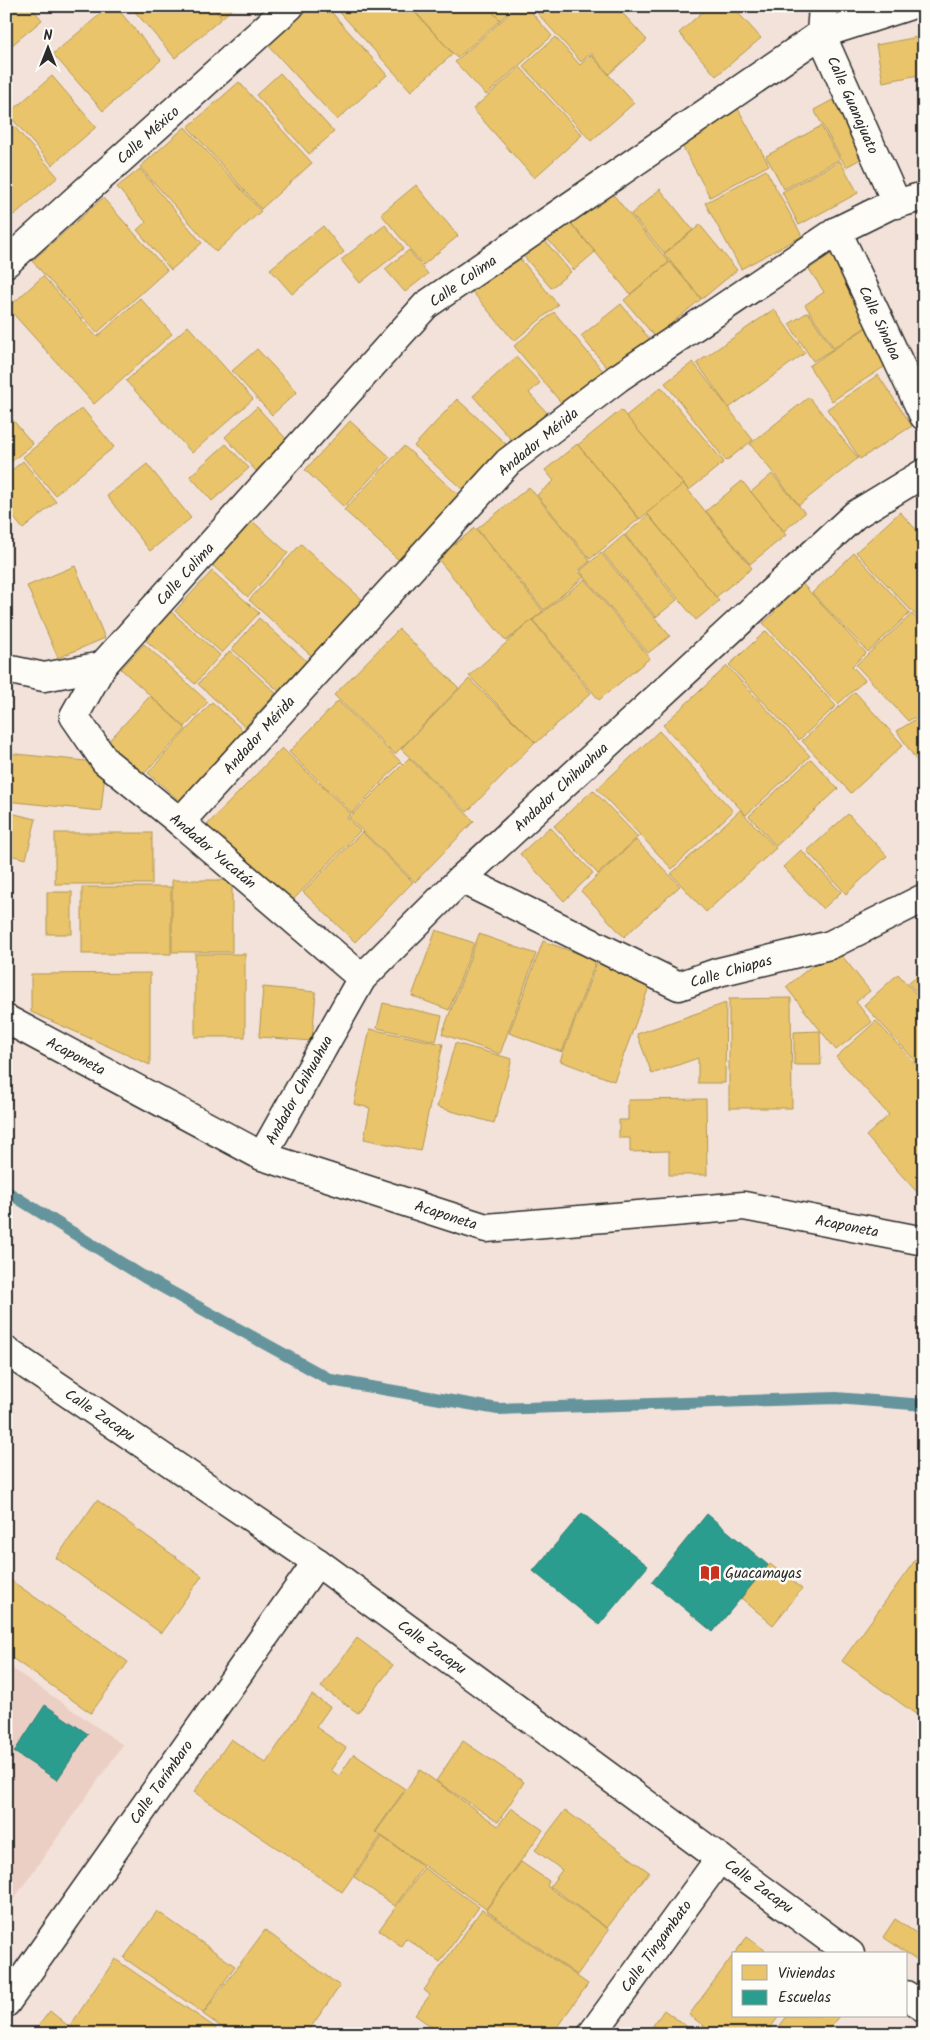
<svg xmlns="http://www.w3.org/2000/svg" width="930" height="2040" font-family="Kalam,sans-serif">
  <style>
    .built { fill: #eccfc4 }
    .homes { fill: #e9c46a; stroke: #b09657 }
    .schools { fill: #2a9d8f; stroke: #2a7b71 }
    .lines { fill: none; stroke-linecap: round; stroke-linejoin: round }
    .stream { stroke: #65949d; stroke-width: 12 }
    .minor-casing { stroke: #2b2b2b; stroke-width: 31 }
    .minor { stroke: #fdfcf7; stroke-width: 28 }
    .labels { text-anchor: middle; stroke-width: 5; stroke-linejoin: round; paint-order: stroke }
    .street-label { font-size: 15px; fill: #2b2b2b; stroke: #fdfcf7 }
    .poi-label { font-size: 15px; fill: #2b2b2b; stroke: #fdfcf7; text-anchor: start }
  </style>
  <rect width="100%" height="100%" fill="#f3e2d9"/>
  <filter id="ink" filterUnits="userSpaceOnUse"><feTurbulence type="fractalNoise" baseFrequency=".02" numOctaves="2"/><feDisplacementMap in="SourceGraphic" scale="10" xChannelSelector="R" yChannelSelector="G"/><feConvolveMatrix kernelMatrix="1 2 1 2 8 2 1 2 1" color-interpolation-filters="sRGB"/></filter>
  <g filter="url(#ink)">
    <path class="built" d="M 6,1664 L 123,1745 L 6,1910 Z"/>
    <g class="homes">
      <path d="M 6,6 L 30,6 L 42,20 L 6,50 Z"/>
      <path d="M 110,6 L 115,6 L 161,60 L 103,111 L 53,54 Z"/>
      <path d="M 130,6 L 211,6 L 222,18 L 175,58 Z"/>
      <path d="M 212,6 L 235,6 L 222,18 Z"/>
      <path d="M 311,6 L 326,6 L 387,75 L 337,120 L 268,45 Z"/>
      <path d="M 334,6 L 409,6 L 453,54 L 411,91 Z"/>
      <path d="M 410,6 L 487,6 L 500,20 L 457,58 Z"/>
      <path d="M 487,6 L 515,6 L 500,20 Z"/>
      <path d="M 518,6 L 526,6 L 552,36 L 486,95 L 455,62 Z"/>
      <path d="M 531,6 L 616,6 L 647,40 L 609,74 L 591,53 L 581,62 Z"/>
      <path d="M 709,6 L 732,6 L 761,38 L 716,76 L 679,33 Z"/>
      <path d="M 555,37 L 580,65 L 591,55 L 634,103 L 591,141 L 523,66 Z"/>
      <path d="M 918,37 L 924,74 L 883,82 L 876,45 Z"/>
      <path d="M 520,67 L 582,135 L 534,178 L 473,109 Z"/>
      <path d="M 280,73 L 334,132 L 309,154 L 256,95 Z"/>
      <path d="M 52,76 L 96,127 L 52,165 L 8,114 Z"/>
      <path d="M 239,82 L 312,163 L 261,209 L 188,127 Z"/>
      <path d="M 838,97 L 870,154 L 846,167 L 814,110 Z"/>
      <path d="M 737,107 L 769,165 L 710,197 L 679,140 Z"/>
      <path d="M 6,117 L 58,177 L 14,215 L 6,207 Z"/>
      <path d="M 821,126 L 840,159 L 784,189 L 766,156 Z"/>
      <path d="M 185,127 L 261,211 L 216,252 L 140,167 Z"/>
      <path d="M 840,161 L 858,193 L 799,225 L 782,192 Z"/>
      <path d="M 140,169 L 202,243 L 171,270 L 137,230 L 146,222 L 117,187 Z"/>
      <path d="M 766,170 L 802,236 L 741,269 L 705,203 Z"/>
      <path d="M 416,185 L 458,236 L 423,265 L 381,214 Z"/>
      <path d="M 606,186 L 669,262 L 630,294 L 567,218 Z"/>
      <path d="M 660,189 L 693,230 L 664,253 L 631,214 Z"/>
      <path d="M 103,198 L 167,270 L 97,333 L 32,261 Z"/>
      <path d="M 564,216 L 595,252 L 574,270 L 543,234 Z"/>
      <path d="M 385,225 L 404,248 L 360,283 L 341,260 Z"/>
      <path d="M 700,225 L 737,270 L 702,299 L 664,254 Z"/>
      <path d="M 323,226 L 344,252 L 292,294 L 270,269 Z"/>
      <path d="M 541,236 L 571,272 L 551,288 L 520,252 Z"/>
      <path d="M 409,250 L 428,274 L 405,292 L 385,269 Z"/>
      <path d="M 514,251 L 558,305 L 514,341 L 469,288 Z"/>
      <path d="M 831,254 L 875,321 L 834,348 L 805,305 L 824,292 L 809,269 Z"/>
      <path d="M 670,262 L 701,299 L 655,337 L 624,300 Z"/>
      <path d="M 43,276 L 97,337 L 140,298 L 172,334 L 94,404 L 8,308 Z"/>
      <path d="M 621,304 L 652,342 L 612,374 L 581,336 Z"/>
      <path d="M 774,309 L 805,353 L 729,408 L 697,363 Z"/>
      <path d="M 554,312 L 609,378 L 568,411 L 514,346 Z"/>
      <path d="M 808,312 L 833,349 L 813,361 L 789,324 Z"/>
      <path d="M 870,325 L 893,361 L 832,401 L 809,366 Z"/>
      <path d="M 188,326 L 253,399 L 192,453 L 126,381 Z"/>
      <path d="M 257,349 L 297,392 L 272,415 L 232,371 Z"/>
      <path d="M 516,357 L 540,383 L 529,393 L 549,415 L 515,444 L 473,396 Z"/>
      <path d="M 693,362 L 753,440 L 726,461 L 665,383 Z"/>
      <path d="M 878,375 L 912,426 L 860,459 L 827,409 Z"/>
      <path d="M 661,387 L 724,462 L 689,490 L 626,416 Z"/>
      <path d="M 809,397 L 858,458 L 799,505 L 750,444 Z"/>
      <path d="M 457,399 L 506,444 L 463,490 L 414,446 Z"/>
      <path d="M 257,407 L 289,442 L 256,471 L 225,437 Z"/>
      <path d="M 82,408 L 114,447 L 55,495 L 23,457 Z"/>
      <path d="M 621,410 L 683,484 L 640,519 L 578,445 Z"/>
      <path d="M 6,412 L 33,444 L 6,466 Z"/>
      <path d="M 350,421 L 390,457 L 344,507 L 305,470 Z"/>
      <path d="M 226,444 L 249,468 L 212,501 L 190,476 Z"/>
      <path d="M 577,444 L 639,519 L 590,559 L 537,495 L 554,481 L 545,470 Z"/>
      <path d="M 404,446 L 463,499 L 403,564 L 344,510 Z"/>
      <path d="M 23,461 L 56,502 L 23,529 L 6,508 L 6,475 Z"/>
      <path d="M 147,464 L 191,518 L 150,551 L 107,496 Z"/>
      <path d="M 772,474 L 805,513 L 784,531 L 751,492 Z"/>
      <path d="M 742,481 L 786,535 L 750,564 L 706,511 Z"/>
      <path d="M 683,484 L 752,568 L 716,597 L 647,513 Z"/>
      <path d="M 529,487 L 590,561 L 578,571 L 584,577 L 544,610 L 477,529 Z"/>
      <path d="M 900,512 L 924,538 L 924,616 L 920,620 L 856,552 Z"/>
      <path d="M 648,515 L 719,601 L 696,620 L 625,535 Z"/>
      <path d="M 251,520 L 288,553 L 248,597 L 211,564 Z"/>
      <path d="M 475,528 L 543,611 L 506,641 L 437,558 Z"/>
      <path d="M 624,535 L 677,600 L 656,617 L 603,553 Z"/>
      <path d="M 301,544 L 366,603 L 315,659 L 249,600 Z"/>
      <path d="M 601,553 L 670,636 L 648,653 L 580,571 Z"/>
      <path d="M 854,553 L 910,613 L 868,652 L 812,593 Z"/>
      <path d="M 75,566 L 105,638 L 58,658 L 27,586 Z"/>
      <path d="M 212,571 L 259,613 L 222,653 L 175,611 Z"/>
      <path d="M 585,579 L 650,658 L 599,700 L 533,620 Z"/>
      <path d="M 798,579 L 866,653 L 852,666 L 865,680 L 838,704 L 763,623 L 775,612 L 768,606 Z"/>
      <path d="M 168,609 L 220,655 L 195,684 L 142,637 Z"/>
      <path d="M 912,614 L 920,623 L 924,620 L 924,712 L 908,721 L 856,665 Z"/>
      <path d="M 259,618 L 311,665 L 283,695 L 232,649 Z"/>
      <path d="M 532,620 L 591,693 L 536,743 L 469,676 Z"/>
      <path d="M 399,629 L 459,688 L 395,754 L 334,695 Z"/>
      <path d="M 766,631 L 836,706 L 799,740 L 729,665 Z"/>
      <path d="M 144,644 L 208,702 L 185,727 L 121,669 Z"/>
      <path d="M 230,651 L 276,693 L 245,727 L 198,684 Z"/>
      <path d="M 727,666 L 810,756 L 746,815 L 663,725 Z"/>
      <path d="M 469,679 L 535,742 L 467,812 L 401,749 Z"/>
      <path d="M 855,692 L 903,745 L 851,793 L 802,741 Z"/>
      <path d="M 150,696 L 186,729 L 141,777 L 105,745 Z"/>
      <path d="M 338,701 L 401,762 L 352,813 L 289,752 Z"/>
      <path d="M 212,702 L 247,734 L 183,804 L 148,773 Z"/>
      <path d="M 924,714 L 924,772 L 897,731 Z"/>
      <path d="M 659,731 L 733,811 L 672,869 L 597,789 Z"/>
      <path d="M 282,748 L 351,814 L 347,818 L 360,831 L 288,905 L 206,826 Z"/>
      <path d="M 6,753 L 106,763 L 101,811 L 6,801 Z"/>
      <path d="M 409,758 L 474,821 L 415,882 L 349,818 Z"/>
      <path d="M 811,759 L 838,789 L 776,846 L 749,816 Z"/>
      <path d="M 593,790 L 638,837 L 598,874 L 554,826 Z"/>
      <path d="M 740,810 L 776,848 L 706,912 L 671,874 Z"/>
      <path d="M 6,812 L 36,819 L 26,859 L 6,854 Z"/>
      <path d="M 848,814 L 887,856 L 846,894 L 807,851 Z"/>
      <path d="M 550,827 L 593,873 L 564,901 L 520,854 Z"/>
      <path d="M 362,832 L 413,882 L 355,942 L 303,892 Z"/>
      <rect x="55" y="833" width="97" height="51"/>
      <path d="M 636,840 L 680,886 L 624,937 L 581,891 Z"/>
      <path d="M 801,850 L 841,892 L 823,909 L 783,867 Z"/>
      <rect x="172" y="880" width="60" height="72"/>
      <rect x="82" y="887" width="89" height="67"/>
      <rect x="47" y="892" width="25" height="42"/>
      <path d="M 436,930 L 474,943 L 449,1010 L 412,996 Z"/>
      <path d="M 479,934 L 536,954 L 500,1054 L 442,1034 Z"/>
      <path d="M 543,941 L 596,960 L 562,1052 L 509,1033 Z"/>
      <path d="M 835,947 L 870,991 L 856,1002 L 872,1022 L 836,1050 L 786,987 Z"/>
      <rect x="195" y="954" width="50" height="83"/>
      <path d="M 598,959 L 652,979 L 614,1081 L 560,1061 Z"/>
      <path d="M 924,970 L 924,1000 L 908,983 Z"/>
      <path d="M 150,973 L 150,1065 L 31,1012 L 31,974 Z"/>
      <path d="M 898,974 L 924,1003 L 924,1070 L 864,1005 Z"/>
      <path d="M 263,987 L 316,992 L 312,1041 L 259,1037 Z"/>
      <path d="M 791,998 L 792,1108 L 729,1108 L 729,999 Z"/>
      <path d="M 383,1003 L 442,1016 L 436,1041 L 377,1028 Z"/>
      <path d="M 726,1003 L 725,1083 L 698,1083 L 698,1058 L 652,1074 L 637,1034 Z"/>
      <path d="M 876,1021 L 924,1073 L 924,1184 L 916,1191 L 866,1136 L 889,1115 L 836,1057 Z"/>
      <path d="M 370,1029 L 443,1044 L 420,1151 L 364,1139 L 370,1108 L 354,1104 Z"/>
      <path d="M 820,1031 L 821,1065 L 794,1065 L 794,1032 Z"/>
      <path d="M 455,1043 L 512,1059 L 494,1123 L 437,1107 Z"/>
      <path d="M 706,1099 L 707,1175 L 669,1175 L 669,1151 L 630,1152 L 630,1138 L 619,1138 L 619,1120 L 628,1120 L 628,1100 Z"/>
      <path d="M 97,1500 L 202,1576 L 161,1633 L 56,1558 Z"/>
      <path d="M 924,1548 L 924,1720 L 842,1661 Z"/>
      <path d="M 770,1564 L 802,1589 L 773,1625 L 741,1598 Z"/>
      <path d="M 6,1577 L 128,1662 L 91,1713 L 6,1654 Z"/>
      <path d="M 357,1638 L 393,1665 L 358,1713 L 321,1687 Z"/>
      <path d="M 312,1695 L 330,1707 L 316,1727 L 346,1748 L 331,1770 L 339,1776 L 354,1754 L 405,1789 L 375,1832 L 381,1836 L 342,1892 L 194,1792 L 231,1739 L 266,1763 Z"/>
      <path d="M 463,1741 L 524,1782 L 498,1822 L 436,1781 Z"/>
      <path d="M 420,1770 L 498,1826 L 511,1808 L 543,1830 L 486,1909 L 376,1832 Z"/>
      <path d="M 565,1810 L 649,1872 L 607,1928 L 550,1886 L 562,1870 L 535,1850 Z"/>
      <path d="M 382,1837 L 423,1866 L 395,1906 L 354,1877 Z"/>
      <path d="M 521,1862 L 549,1881 L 547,1886 L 609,1930 L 577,1975 L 486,1910 Z"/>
      <path d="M 424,1868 L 479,1907 L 440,1962 L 406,1938 L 401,1946 L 379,1930 Z"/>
      <path d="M 482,1909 L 588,1984 L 552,2034 L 442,2034 L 415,2015 L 430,1995 L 424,1990 Z"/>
      <path d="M 157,1911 L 235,1966 L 203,2013 L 124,1958 Z"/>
      <path d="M 895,1919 L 924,1938 L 924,1946 L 916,1959 L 883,1937 Z"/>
      <path d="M 265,1930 L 340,1986 L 306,2034 L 231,2034 L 203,2014 Z"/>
      <path d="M 747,1937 L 770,1954 L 734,1954 Z"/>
      <path d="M 734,1954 L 734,2016 L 779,2016 L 766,2034 L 715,2034 L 689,2015 Z"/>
      <path d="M 115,1959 L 216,2028 L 213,2034 L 81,2034 L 70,2026 Z"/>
      <path d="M 664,2010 L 697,2034 L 647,2034 Z"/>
      <path d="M 50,2011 L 78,2034 L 32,2034 Z"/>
      <path d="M 787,2016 L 839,2016 L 825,2034 L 774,2034 Z"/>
    </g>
    <g class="schools">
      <path d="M 582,1513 L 648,1566 L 599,1625 L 533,1571 Z"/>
      <path d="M 707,1514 L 768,1565 L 713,1632 L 652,1582 Z"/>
      <path d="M 45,1705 L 88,1734 L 57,1780 L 14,1752 Z"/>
    </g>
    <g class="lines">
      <path class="stream" d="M 6,1191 L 144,1277 L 331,1380 L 498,1409 L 836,1398 L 924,1405"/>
      <g class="minor-casing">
        <g id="minor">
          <path d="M 823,6 L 821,34 L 896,202"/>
          <path d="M 837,231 L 924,416"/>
          <path d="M 6,263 L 290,6"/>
          <path d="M 6,669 L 44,677 L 102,666"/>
          <path d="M 180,822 L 508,462 L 618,378 L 837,231 L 896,202 L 896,204 L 924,196"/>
          <path d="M 461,879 L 679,986 L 719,972 L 830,945 L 924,898"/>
          <path d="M 362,978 L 180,822 L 105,761 L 74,716 L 102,666 L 426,305 L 821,34 L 908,6"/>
          <path d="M 6,1019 L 262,1156 L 486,1228 L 744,1206 L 924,1241"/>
          <path d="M 262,1156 L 362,978 L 461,879 L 855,515 L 924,473"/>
          <path d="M 6,1351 L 317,1562 L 850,1954"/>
          <path d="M 906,1995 L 924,2008"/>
          <path d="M 6,2003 L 317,1562"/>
          <path d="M 592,2034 L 720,1858"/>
        </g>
      </g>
      <use href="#minor" class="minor"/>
    </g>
  </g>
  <defs>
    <g id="library-bare" transform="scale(1.5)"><path d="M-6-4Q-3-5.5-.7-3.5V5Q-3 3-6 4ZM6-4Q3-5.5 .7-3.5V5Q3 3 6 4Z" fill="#c8321e" stroke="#fdfcf7" stroke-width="2.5" paint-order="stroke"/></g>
  </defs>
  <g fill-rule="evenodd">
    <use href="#library-bare" x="710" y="1573"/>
  </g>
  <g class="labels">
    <g class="street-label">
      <text transform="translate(853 105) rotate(66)" y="5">Calle Guanajuato</text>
      <text transform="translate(148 135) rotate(-42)" y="5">Calle México</text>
      <text transform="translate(463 281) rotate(-35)" y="5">Calle Colima</text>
      <text transform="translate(880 323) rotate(65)" y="5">Calle Sinaloa</text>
      <text transform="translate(538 442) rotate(-39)" y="5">Andador Mérida</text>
      <text transform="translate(185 574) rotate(-48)" y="5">Calle Colima</text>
      <text transform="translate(259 735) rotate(-48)" y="5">Andador Mérida</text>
      <text transform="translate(561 787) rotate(-43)" y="5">Andador Chihuahua</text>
      <text transform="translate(213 851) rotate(40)" y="5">Andador Yucatán</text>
      <text transform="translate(731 971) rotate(-16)" y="5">Calle Chiapas</text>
      <text transform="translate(76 1056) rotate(28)" y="5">Acaponeta</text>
      <text transform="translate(299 1090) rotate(-61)" y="5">Andador Chihuahua</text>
      <text transform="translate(446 1215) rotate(18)" y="5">Acaponeta</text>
      <text transform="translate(847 1226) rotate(11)" y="5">Acaponeta</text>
      <text transform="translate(100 1415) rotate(34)" y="5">Calle Zacapu</text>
      <text transform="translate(432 1647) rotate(36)" y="5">Calle Zacapu</text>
      <text transform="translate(161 1782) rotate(-55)" y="5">Calle Tarímbaro</text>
      <text transform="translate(759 1886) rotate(36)" y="5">Calle Zacapu</text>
      <text transform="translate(656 1946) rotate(-54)" y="5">Calle Tingambato</text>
    </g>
    <g class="poi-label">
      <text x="725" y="1578">Guacamayas</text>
    </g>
  </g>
  <rect width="930" height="2040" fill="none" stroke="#fdfcf7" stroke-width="25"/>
  <rect x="12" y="12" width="905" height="2015" fill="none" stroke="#2b2b2b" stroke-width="2" filter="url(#ink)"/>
  <rect x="732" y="1952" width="175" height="65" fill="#fdfcf7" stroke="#a9a8a5"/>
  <rect x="742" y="1965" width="25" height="15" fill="#e9c46a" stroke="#a9a8a5"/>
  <text x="778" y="1978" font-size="15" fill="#2b2b2b">Viviendas</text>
  <rect x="742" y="1990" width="25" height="15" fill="#2a9d8f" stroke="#a9a8a5"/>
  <text x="778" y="2002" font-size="15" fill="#2b2b2b">Escuelas</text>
  <g transform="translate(48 48)" stroke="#fdfcf7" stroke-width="4" paint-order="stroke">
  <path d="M0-4L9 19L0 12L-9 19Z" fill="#2b2b2b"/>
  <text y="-8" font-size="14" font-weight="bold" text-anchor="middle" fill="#2b2b2b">N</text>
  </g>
</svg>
